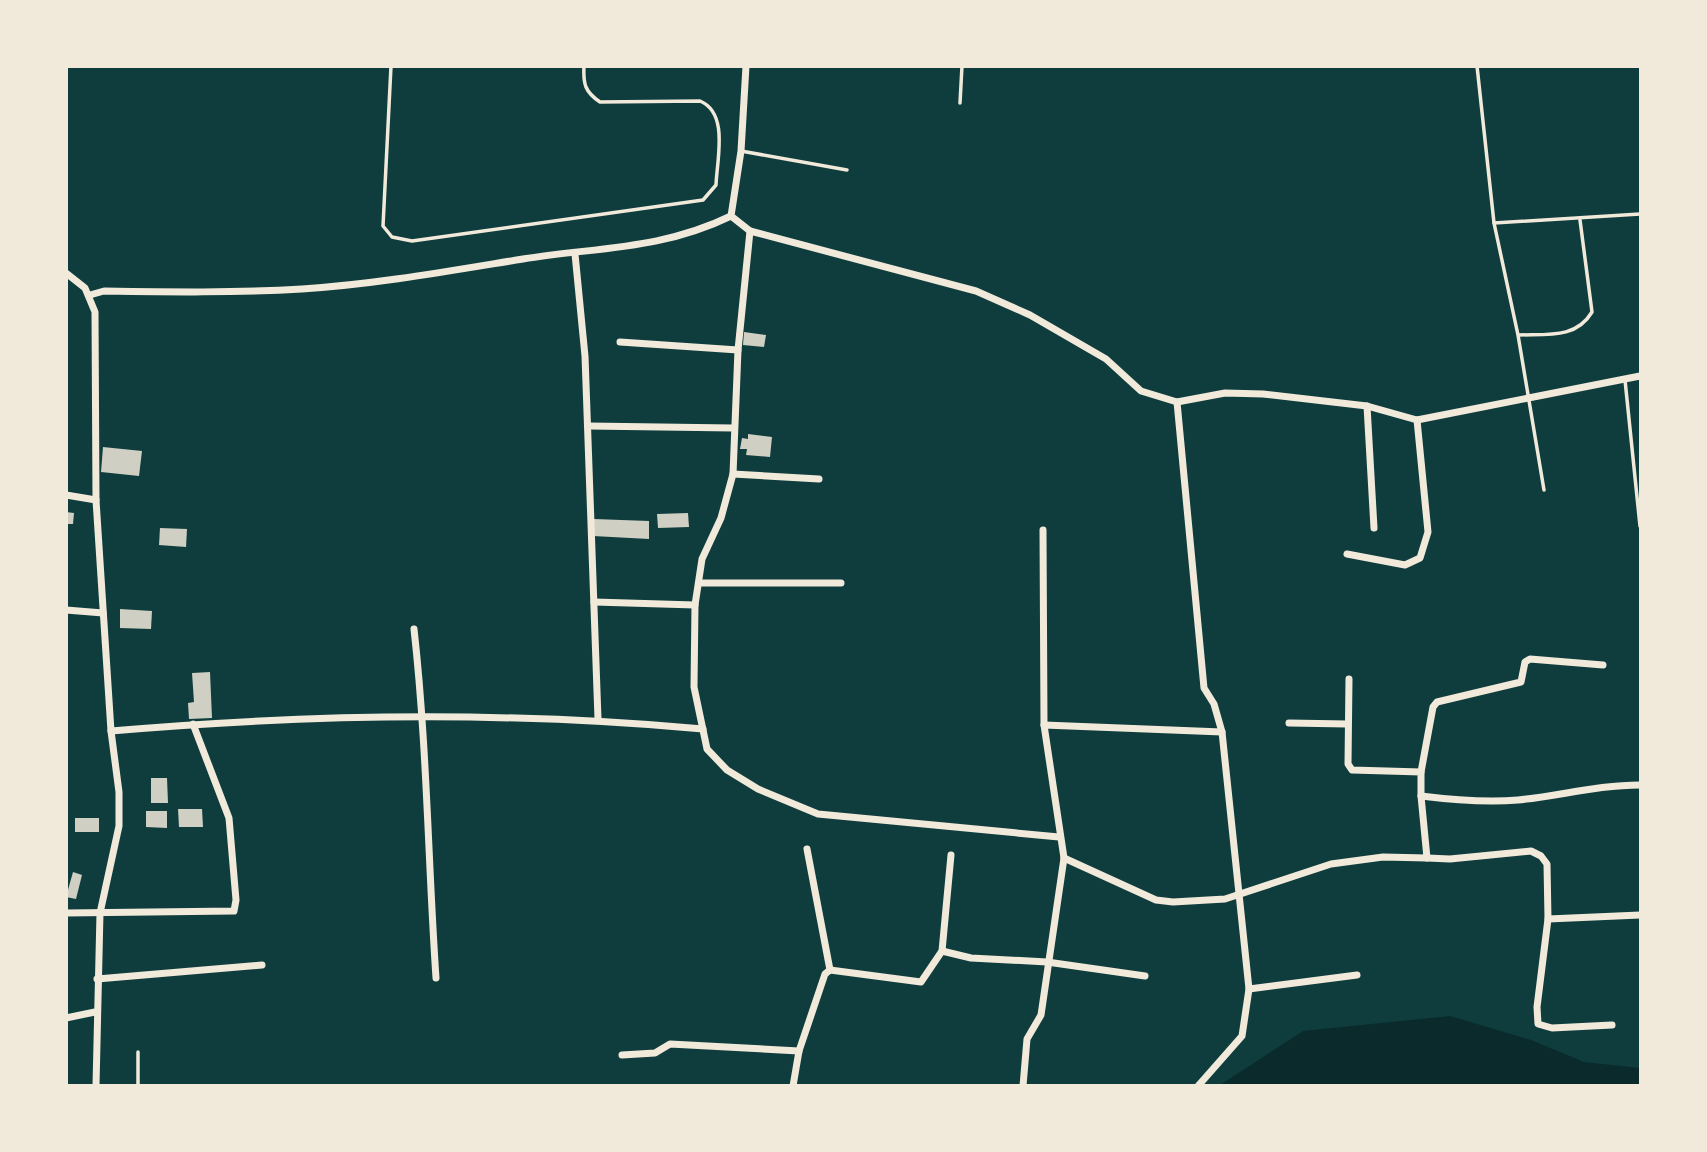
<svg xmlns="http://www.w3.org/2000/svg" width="1707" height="1152" font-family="Cabin,sans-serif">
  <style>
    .water { fill: #0a2a2b }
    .building { fill: #cfcfc3 }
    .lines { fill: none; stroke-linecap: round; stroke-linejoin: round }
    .service { stroke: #f1e9da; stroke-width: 3.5 }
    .minor { stroke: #f1e9da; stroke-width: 7 }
  </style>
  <rect width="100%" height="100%" fill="#0f3d3e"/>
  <path class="water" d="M 1450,1016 L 1531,1040 L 1584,1062 L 1640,1068 L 1640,1085 L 1220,1085 L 1303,1031 Z"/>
  <g class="building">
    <path d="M 744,332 L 766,335 L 764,347 L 743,345 Z"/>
    <path d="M 748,434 L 772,437 L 770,457 L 746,455 L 747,449 L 740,449 L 742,438 L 748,439 Z"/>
    <path d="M 103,447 L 142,451 L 139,476 L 101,472 Z"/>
    <path d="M 66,512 L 74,513 L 73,524 L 66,524 Z"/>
    <path d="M 688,513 L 689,527 L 658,528 L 657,514 Z"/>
    <path d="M 594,519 L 649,521 L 649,539 L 593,536 Z"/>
    <path d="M 160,528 L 187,529 L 186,547 L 159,545 Z"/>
    <path d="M 120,609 L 152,611 L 151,629 L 120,628 Z"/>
    <path d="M 210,672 L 212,718 L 189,719 L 188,703 L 194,702 L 192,673 Z"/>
    <path d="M 151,778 L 167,778 L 168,803 L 151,803 Z"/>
    <path d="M 178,809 L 202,809 L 203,827 L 179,827 Z"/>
    <path d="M 146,811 L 167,811 L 167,828 L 146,827 Z"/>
    <rect x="75" y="818" width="24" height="14"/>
    <path d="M 73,872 L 82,875 L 76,899 L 66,897 Z"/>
  </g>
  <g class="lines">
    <g class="service">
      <path d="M 391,66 L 383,226 L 392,237 L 412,241 L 703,200 L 716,185 C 717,159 729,113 700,101 L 600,102 C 585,92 583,84 584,66"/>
      <path d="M 1477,66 L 1494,223 L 1518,335 L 1544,490"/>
      <path d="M 960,103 L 962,66"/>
      <path d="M 741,151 L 847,170"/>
      <path d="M 1494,223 L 1640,214"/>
      <path d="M 1519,335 C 1547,334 1576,339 1592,312 L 1580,220"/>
      <path d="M 1625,380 L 1640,526"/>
      <path d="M 138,1052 L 138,1086"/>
    </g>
    <g class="minor">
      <path d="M 746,66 L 741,151 L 731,216 L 750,231 L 976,291 L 1030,315 L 1106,359 L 1141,391 L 1177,402 L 1225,393 L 1263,394 L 1367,406 L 1417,420 L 1640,376"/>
      <path d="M 750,231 L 738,350 L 733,474 L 721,518 L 702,559 L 695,605 L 694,687 L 707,749 L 727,770 L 758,789 L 818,814 L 1059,837"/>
      <path d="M 575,254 L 585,356 L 598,719"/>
      <path d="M 66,273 L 85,288 L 95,312 L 96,500 L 111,731 L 119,792 L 119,826 L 100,913 L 96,1086"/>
      <path d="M 90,295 L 104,291 C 170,292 236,293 302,289 C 377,284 449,271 523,259 C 597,247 661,250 731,216"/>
      <path d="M 620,342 L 738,350"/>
      <path d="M 1177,402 L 1204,688 L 1214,704 L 1222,732 L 1249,989 L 1242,1036 L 1198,1086"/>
      <path d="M 1367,406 L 1374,528"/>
      <path d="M 588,426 L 733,428"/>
      <path d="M 733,474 L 819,479"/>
      <path d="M 66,495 L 96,500"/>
      <path d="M 1043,530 L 1044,725"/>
      <path d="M 1347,554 L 1405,565 L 1420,558 L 1428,532 L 1417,420"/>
      <path d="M 699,583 L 841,583"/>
      <path d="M 594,602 L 695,605"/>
      <path d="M 66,610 L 103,613"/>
      <path d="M 414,629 C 427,745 428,861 436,978"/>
      <path d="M 1349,679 L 1348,764 L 1352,770 L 1421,772 L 1421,796"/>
      <path d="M 1289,723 L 1347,724"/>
      <path d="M 111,731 C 308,714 506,711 703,729"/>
      <path d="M 1421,772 L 1433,707 L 1437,702 L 1521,682 L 1525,662 L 1530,659 L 1603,665"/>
      <path d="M 807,849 L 830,970"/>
      <path d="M 1064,858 L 1156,900 L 1173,902 L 1225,899 L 1331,864 L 1383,857 L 1427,858 L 1421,796 C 1453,800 1485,803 1518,800 C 1559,796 1598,785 1640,785"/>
      <path d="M 1427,858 L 1450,859 L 1531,851 L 1541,856 L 1547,864 L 1548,919 L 1537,1007 L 1538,1024 L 1552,1028 L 1612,1025"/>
      <path d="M 66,913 L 234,911 L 236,900 L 229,818 L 193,724"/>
      <path d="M 1548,919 L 1640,915"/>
      <path d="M 942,951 L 971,958 L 1047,962 L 1145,976"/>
      <path d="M 97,979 L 262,965"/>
      <path d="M 1249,989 L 1357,975"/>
      <path d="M 66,1018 L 95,1012"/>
      <path d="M 622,1055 L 655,1053 L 670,1044 L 799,1051"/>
      <path d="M 793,1086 L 799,1051 L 825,974 L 830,970 L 921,982 L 942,951 L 951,855"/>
      <path d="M 1023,1086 L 1027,1039 L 1041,1015 L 1064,858 L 1044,725 L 1222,732"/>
    </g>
  </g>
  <rect width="1707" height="1152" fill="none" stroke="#f1e9da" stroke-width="136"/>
</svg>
